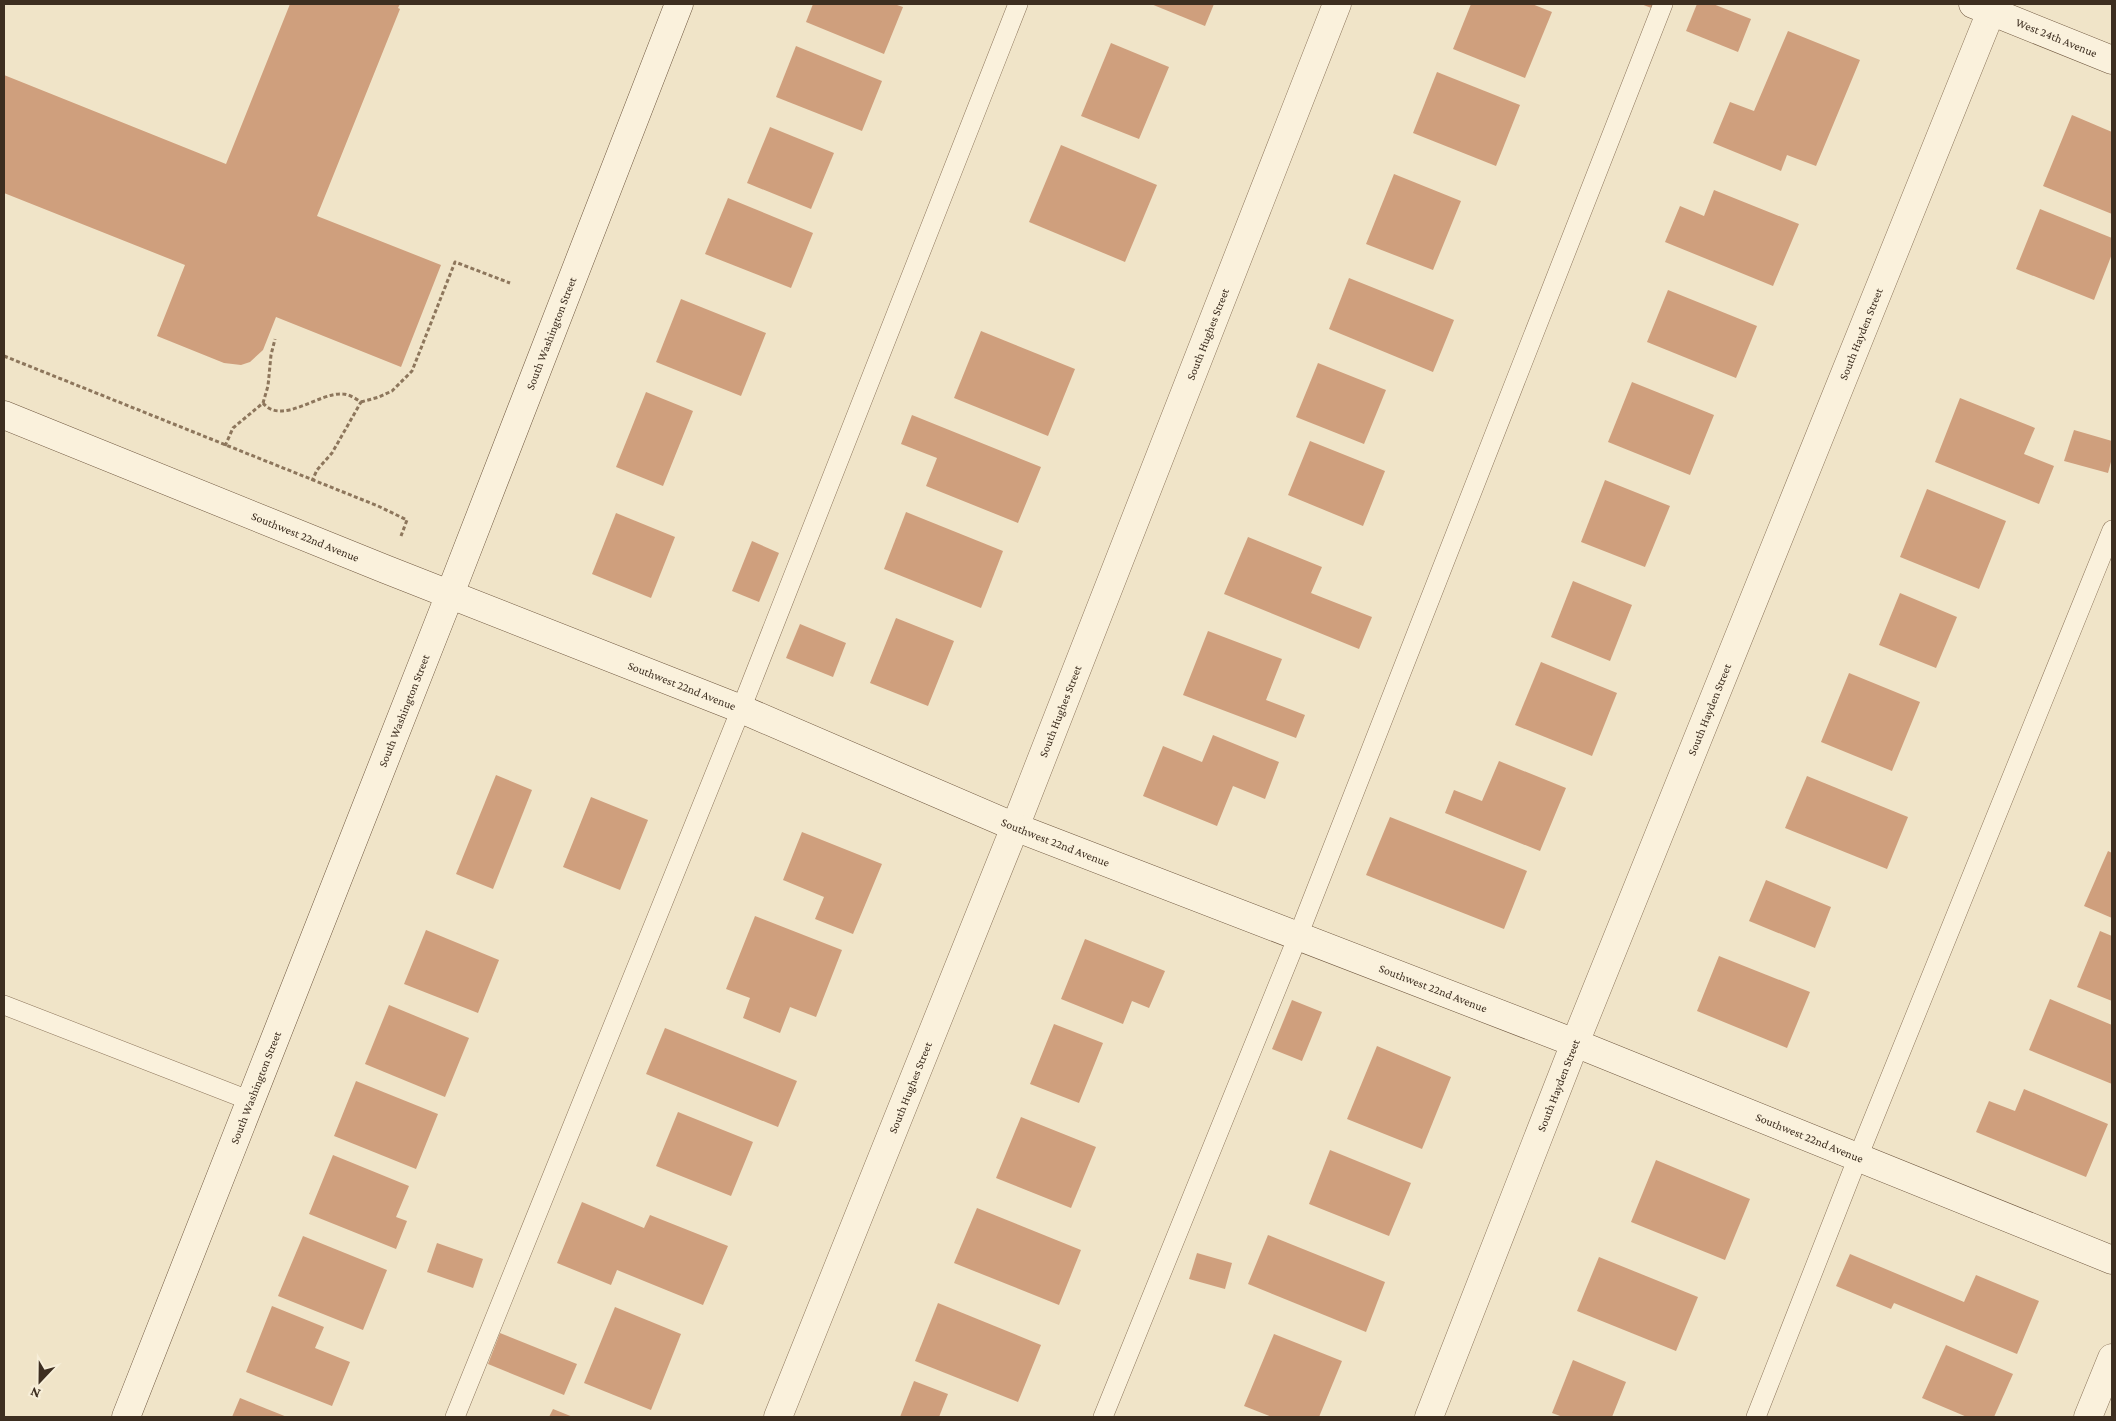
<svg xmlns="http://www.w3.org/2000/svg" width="2116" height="1421" font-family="'Crimson Pro',serif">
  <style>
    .building { fill: #cf9f7d }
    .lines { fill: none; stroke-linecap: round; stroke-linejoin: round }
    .lane-casing { stroke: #8d765c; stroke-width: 20 }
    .street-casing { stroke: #8d765c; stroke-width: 29 }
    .secondary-casing { stroke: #6f573f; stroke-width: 29 }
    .path { stroke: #8d765c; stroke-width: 3; stroke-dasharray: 4 2.5; stroke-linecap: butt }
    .lane { stroke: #faf1dc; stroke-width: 19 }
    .street { stroke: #faf1dc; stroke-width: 28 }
    .secondary { stroke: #faf1dc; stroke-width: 28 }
    .labels { text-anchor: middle; stroke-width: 4; stroke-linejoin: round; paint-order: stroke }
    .street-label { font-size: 12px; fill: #3d2e20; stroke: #f7eed8 }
  </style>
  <rect width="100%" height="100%" fill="#f0e4c8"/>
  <g class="building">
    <path d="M 290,4 L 400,4 L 398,8 L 400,9 L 317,216 L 441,265 L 401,367 L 276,317 L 263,350 L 250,362 L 241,365 L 224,363 L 157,336 L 185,265 L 4,193 L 4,75 L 226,164 Z"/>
    <path d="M 813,4 L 894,4 L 903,7 L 884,54 L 806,22 Z"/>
    <path d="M 1151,4 L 1214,4 L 1205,26 Z"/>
    <path d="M 1471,4 L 1532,4 L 1552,12 L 1525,78 L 1453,49 Z"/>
    <path d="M 1641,4 L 1656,4 L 1654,9 Z"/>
    <path d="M 1697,4 L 1713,4 L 1751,19 L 1738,52 L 1686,31 Z"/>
    <path d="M 1788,31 L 1860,60 L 1816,166 L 1787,155 L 1781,171 L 1713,143 L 1730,102 L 1754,111 Z"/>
    <path d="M 1111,43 L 1169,67 L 1139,139 L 1081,116 Z"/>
    <path d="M 796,46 L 882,81 L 862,131 L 776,97 Z"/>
    <path d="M 1437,72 L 1520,105 L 1496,166 L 1413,133 Z"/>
    <path d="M 2072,115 L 2112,132 L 2112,214 L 2043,186 Z"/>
    <path d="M 770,127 L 834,153 L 811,209 L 747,183 Z"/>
    <path d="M 1061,145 L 1157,185 L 1125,262 L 1029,222 Z"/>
    <path d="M 1394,174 L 1461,201 L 1433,270 L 1366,244 Z"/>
    <path d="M 1714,190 L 1799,224 L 1773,286 L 1665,242 L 1680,206 L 1704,216 Z"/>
    <path d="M 728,198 L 813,233 L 791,288 L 705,254 Z"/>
    <path d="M 2040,209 L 2112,238 L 2112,254 L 2094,300 L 2016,269 Z"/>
    <path d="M 1349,278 L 1454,320 L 1433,372 L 1329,329 Z"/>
    <path d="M 1668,290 L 1757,326 L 1736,378 L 1647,342 Z"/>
    <path d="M 681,299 L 766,333 L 741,396 L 656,362 Z"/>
    <path d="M 981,331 L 1075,369 L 1048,436 L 954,398 Z"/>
    <path d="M 1318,363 L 1386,390 L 1364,444 L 1296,417 Z"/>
    <path d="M 1632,382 L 1714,415 L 1690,475 L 1608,442 Z"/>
    <path d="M 646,392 L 693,411 L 663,486 L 616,467 Z"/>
    <path d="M 1960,398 L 2035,428 L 2024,454 L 2054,466 L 2039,504 L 1935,462 Z"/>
    <path d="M 912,415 L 1041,467 L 1018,523 L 926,486 L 937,458 L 901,444 Z"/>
    <path d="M 2074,430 L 2112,441 L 2112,458 L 2108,473 L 2064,461 Z"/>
    <path d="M 1310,441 L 1385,471 L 1363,526 L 1288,495 Z"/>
    <path d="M 1605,480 L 1670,506 L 1645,567 L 1581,542 Z"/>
    <path d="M 1927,489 L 2006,521 L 1979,589 L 1900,557 Z"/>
    <path d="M 906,512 L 1003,551 L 981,608 L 884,569 Z"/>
    <path d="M 616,513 L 675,537 L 651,598 L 592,574 Z"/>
    <path d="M 1248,537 L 1322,567 L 1311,593 L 1372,617 L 1359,649 L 1224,594 Z"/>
    <path d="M 752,541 L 779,553 L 759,602 L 732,591 Z"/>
    <path d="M 1573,581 L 1632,605 L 1610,661 L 1551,637 Z"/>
    <path d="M 1900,593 L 1957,617 L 1936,668 L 1879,645 Z"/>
    <path d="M 896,618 L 954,641 L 928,706 L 870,683 Z"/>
    <path d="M 800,624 L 846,643 L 833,677 L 786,658 Z"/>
    <path d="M 1208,631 L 1282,659 L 1266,700 L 1305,715 L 1296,738 L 1183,695 Z"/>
    <path d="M 1541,662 L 1617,693 L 1592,756 L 1515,725 Z"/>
    <path d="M 1849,673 L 1920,702 L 1892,771 L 1821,742 Z"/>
    <path d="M 1213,735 L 1279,762 L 1265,799 L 1233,786 L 1217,826 L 1143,796 L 1163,746 L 1202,762 Z"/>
    <path d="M 1499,761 L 1566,788 L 1540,851 L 1445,813 L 1454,790 L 1482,801 Z"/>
    <path d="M 496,775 L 532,790 L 493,889 L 456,874 Z"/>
    <path d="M 1807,776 L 1908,817 L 1887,869 L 1785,828 Z"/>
    <path d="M 591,797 L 648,820 L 620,890 L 563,867 Z"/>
    <path d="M 1390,817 L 1527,871 L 1504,929 L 1366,875 Z"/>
    <path d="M 802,832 L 882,864 L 853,934 L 815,919 L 824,897 L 783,880 Z"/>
    <path d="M 2108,851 L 2112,853 L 2112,918 L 2084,906 Z"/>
    <path d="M 1766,880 L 1831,907 L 1815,948 L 1749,921 Z"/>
    <path d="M 755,916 L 842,950 L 816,1017 L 790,1007 L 780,1033 L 743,1018 L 750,998 L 726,989 Z"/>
    <path d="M 426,930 L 499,960 L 478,1013 L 404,984 Z"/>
    <path d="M 2100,931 L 2112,936 L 2112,1001 L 2077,987 Z"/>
    <path d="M 1085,939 L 1165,971 L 1149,1008 L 1132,1001 L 1123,1024 L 1061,999 Z"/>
    <path d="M 1719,956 L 1810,992 L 1787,1048 L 1697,1011 Z"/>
    <path d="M 2050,999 L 2112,1025 L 2112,1084 L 2029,1050 Z"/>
    <path d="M 1292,1000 L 1322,1012 L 1302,1061 L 1272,1049 Z"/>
    <path d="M 389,1005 L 469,1038 L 445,1097 L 365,1064 Z"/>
    <path d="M 1054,1024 L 1103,1043 L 1079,1103 L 1030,1084 Z"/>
    <path d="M 665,1028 L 797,1081 L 778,1127 L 646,1074 Z"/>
    <path d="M 1377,1046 L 1451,1077 L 1422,1149 L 1347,1119 Z"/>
    <path d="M 356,1081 L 438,1114 L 416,1169 L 334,1136 Z"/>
    <path d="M 2024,1089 L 2108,1124 L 2086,1177 L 1976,1132 L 1989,1101 L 2015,1111 Z"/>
    <path d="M 678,1112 L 753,1142 L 731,1196 L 656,1166 Z"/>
    <path d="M 1021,1117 L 1096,1147 L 1071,1208 L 996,1178 Z"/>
    <path d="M 1330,1150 L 1411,1183 L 1389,1236 L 1309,1204 Z"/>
    <path d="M 333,1155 L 409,1186 L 396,1217 L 407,1221 L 396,1249 L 309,1214 Z"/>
    <path d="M 1656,1160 L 1750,1199 L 1725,1260 L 1631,1222 Z"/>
    <path d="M 582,1202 L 644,1228 L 650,1215 L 728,1246 L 703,1305 L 617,1270 L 611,1285 L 557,1263 Z"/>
    <path d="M 977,1208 L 1081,1250 L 1059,1305 L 954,1263 Z"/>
    <path d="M 1268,1235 L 1385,1282 L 1366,1332 L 1248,1284 Z"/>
    <path d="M 303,1236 L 387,1270 L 363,1330 L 278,1296 Z"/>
    <path d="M 437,1243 L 483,1259 L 473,1288 L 427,1272 Z"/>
    <path d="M 1197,1253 L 1232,1263 L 1225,1289 L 1189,1279 Z"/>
    <path d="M 1850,1254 L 1964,1302 L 1976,1275 L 2039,1301 L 2017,1354 L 1894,1303 L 1891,1309 L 1836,1286 Z"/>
    <path d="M 1599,1257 L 1698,1297 L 1676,1351 L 1577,1311 Z"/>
    <path d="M 938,1303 L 1041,1345 L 1018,1402 L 915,1361 Z"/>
    <path d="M 272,1306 L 324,1327 L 315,1348 L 350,1362 L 332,1406 L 246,1372 Z"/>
    <path d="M 615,1307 L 681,1334 L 651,1410 L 584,1383 Z"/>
    <path d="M 500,1333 L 577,1364 L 564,1395 L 488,1364 Z"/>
    <path d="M 1274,1334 L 1342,1361 L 1319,1417 L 1272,1417 L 1244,1406 Z"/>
    <path d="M 1946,1345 L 2013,1374 L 1994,1417 L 1967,1417 L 1922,1398 Z"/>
    <path d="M 1573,1360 L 1626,1382 L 1612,1417 L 1563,1417 L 1552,1413 Z"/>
    <path d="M 914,1381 L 948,1394 L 939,1417 L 900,1417 Z"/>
    <path d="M 240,1398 L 287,1417 L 232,1417 Z"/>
    <path d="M 553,1409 L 573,1417 L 549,1417 Z"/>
  </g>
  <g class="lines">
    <g class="lane-casing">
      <g id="lane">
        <path d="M 4,1005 L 251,1101"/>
        <path d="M 455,1417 L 741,709 L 1018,4"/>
        <path d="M 1103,1417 L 1298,936 L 1663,4"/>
        <path d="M 1756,1417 L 1858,1157 L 2112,530"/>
      </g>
    </g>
    <g class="street-casing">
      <g id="street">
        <path id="s1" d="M 778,1417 L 1015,827 L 1337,4"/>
        <path id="s2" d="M 1429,1417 L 1575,1043 L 1994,4"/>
        <path d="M 2088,1417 L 2112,1358"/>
      </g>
    </g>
    <g class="secondary-casing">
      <g id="secondary">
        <path id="s3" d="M 1973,4 L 2112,60"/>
        <path id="s4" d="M 4,415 L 385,569 L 741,709 L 1015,827 L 1575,1043 L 2112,1260"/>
        <path id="s5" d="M 126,1417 L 450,594 L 679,4"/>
      </g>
    </g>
    <g class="path">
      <path d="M 4,356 L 378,506 L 407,520 L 401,536"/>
      <path d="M 361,402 L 379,397 L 392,391 L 412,371 L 455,262 L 510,283"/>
      <path d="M 263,403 C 282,426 319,392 343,394 C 349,394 356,399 361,402 L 332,453 L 317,470 L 312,481"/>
      <path d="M 225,446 L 233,428 L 263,403 L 268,386 L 271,355 L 275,339"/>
    </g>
    <use href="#lane" class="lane"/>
    <use href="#street" class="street"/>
    <use href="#secondary" class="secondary"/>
  </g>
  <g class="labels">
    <g class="street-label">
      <text dy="4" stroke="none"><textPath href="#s3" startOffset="90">West 24th Avenue</textPath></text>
      <text dy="4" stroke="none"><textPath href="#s5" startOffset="1164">South Washington Street</textPath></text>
      <text dy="4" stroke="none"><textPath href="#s1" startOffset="1165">South Hughes Street</textPath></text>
      <text dy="4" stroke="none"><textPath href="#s2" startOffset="1166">South Hayden Street</textPath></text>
      <text dy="4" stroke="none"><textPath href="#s4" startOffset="325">Southwest 22nd Avenue</textPath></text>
      <text dy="4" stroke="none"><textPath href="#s4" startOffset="730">Southwest 22nd Avenue</textPath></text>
      <text dy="4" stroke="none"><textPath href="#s2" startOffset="761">South Hayden Street</textPath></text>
      <text dy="4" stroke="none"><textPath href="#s5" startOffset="759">South Washington Street</textPath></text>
      <text dy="4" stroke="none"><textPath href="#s1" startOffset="760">South Hughes Street</textPath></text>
      <text dy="4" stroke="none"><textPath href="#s4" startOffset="1135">Southwest 22nd Avenue</textPath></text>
      <text dy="4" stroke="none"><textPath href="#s4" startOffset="1540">Southwest 22nd Avenue</textPath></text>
      <text dy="4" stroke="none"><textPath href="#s2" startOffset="356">South Hayden Street</textPath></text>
      <text dy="4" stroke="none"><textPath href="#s5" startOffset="354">South Washington Street</textPath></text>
      <text dy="4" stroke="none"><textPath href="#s1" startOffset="355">South Hughes Street</textPath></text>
      <text dy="4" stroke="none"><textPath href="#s4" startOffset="1945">Southwest 22nd Avenue</textPath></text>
    </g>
  </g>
  <rect width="2116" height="1421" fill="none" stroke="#3d2e20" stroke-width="10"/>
  <g transform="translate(40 1381) rotate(202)" stroke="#f7eed8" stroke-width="4" paint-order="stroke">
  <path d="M0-4L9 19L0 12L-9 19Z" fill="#3d2e20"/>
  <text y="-8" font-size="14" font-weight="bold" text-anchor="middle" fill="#3d2e20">N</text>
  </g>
</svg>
